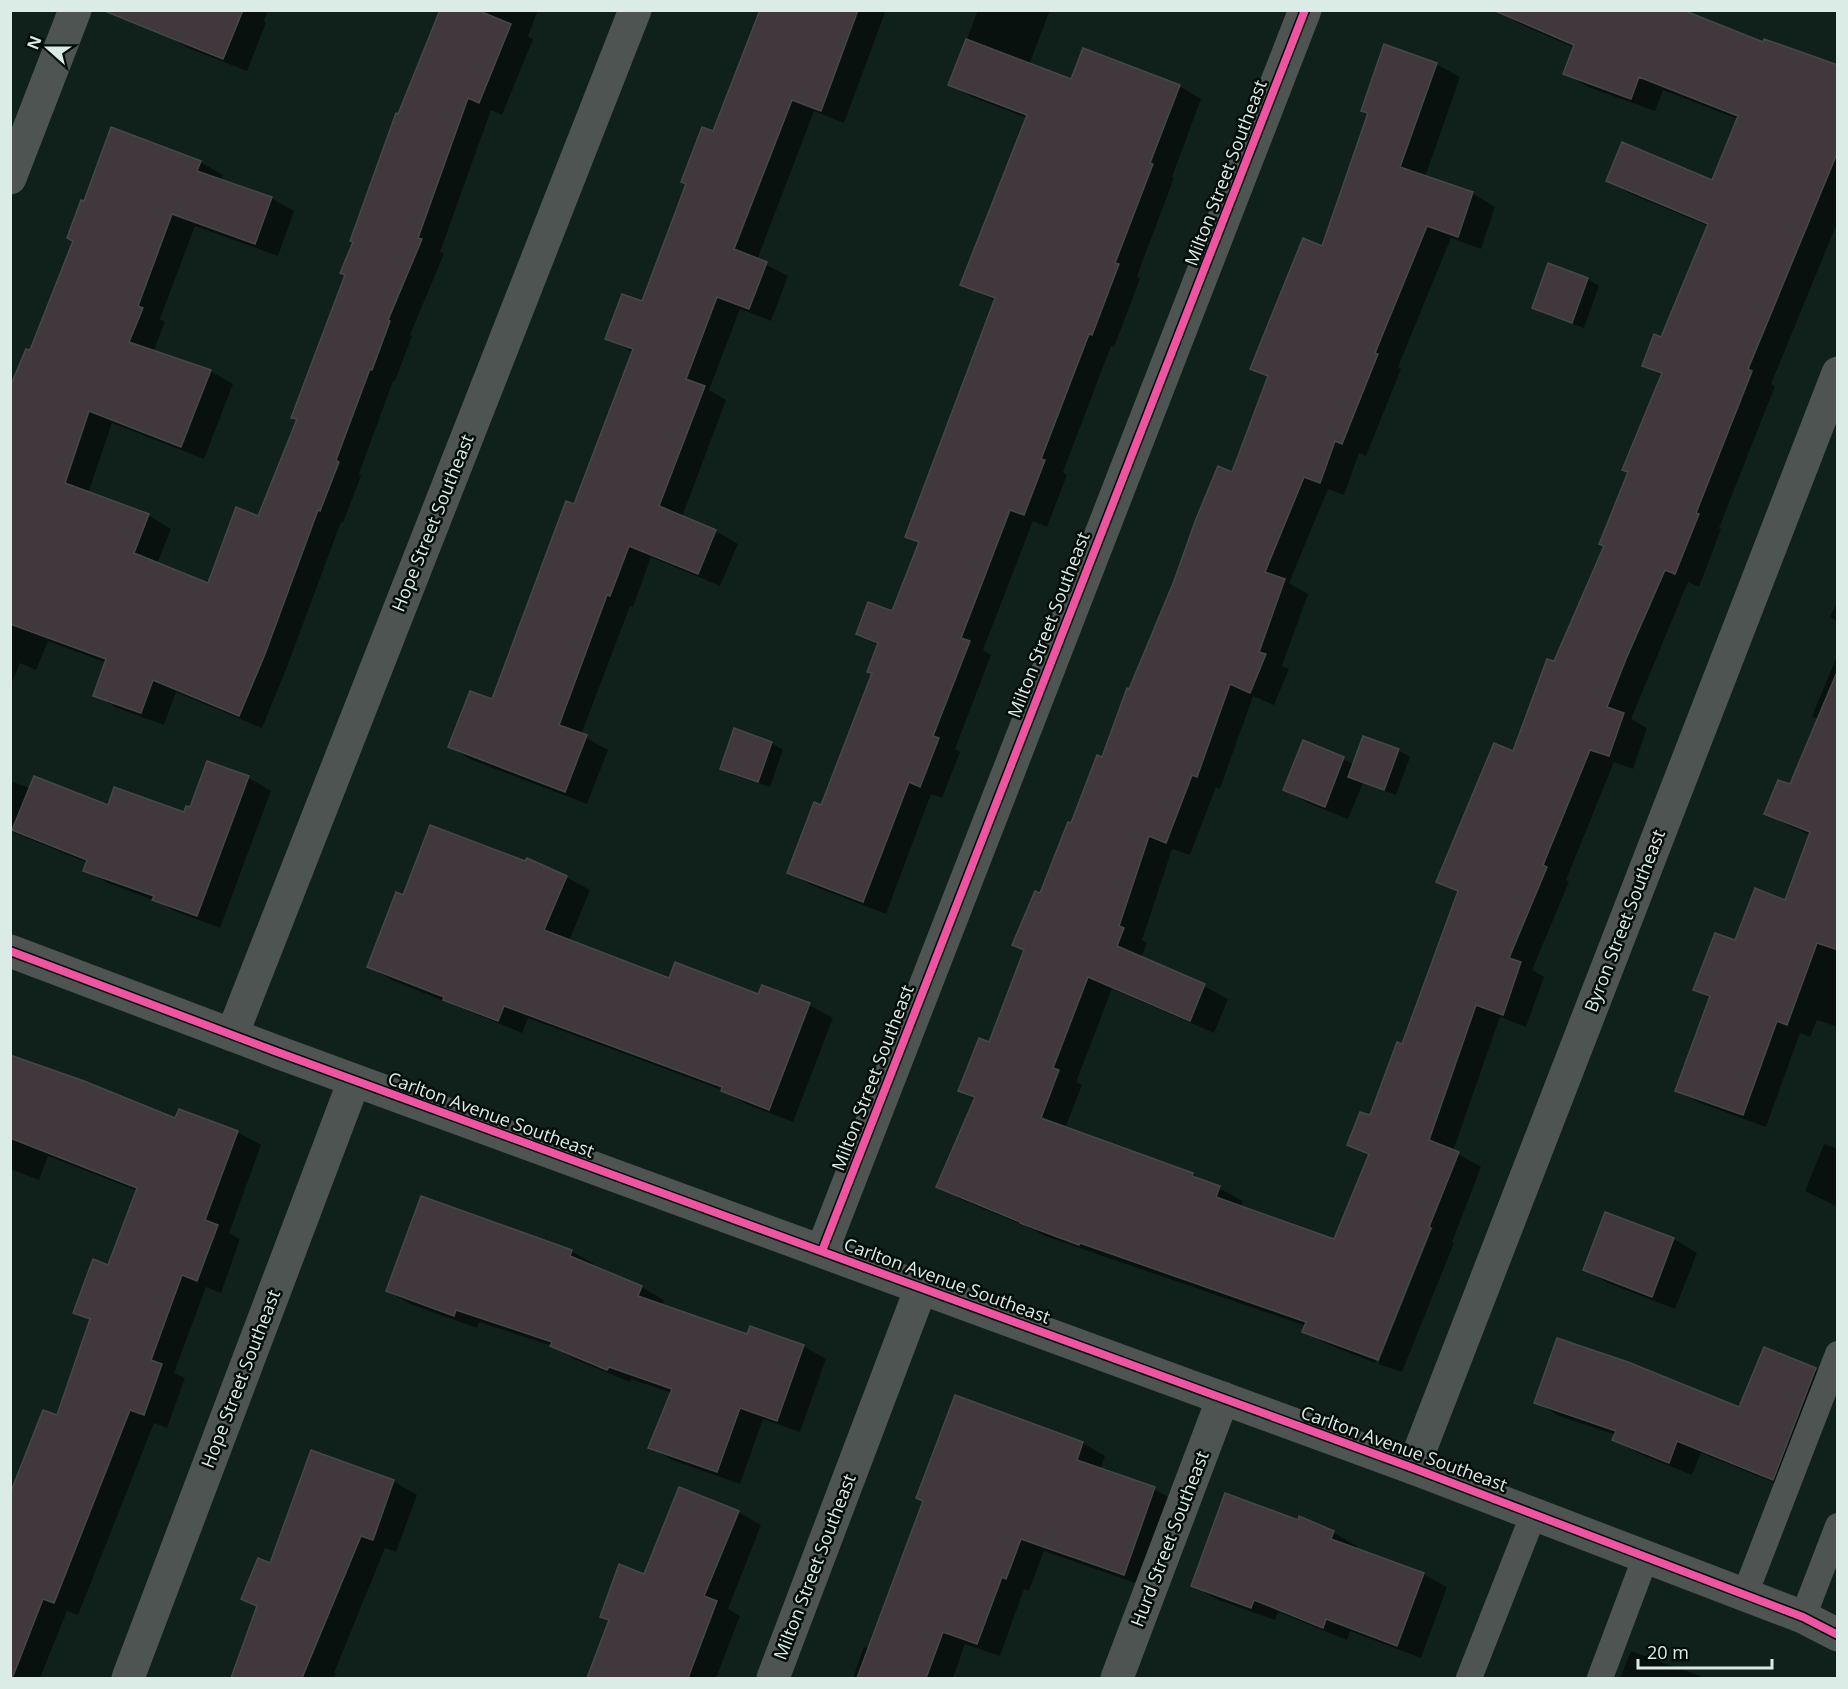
<svg xmlns="http://www.w3.org/2000/svg" width="1848" height="1689" font-family="'Open Sans',sans-serif">
  <style>
    .shadow { fill: #0007 }
    .building { fill: #40383c; stroke: #454847; stroke-width: 1.5 }
    .lines { fill: none; stroke-linecap: round; stroke-linejoin: round }
    .service { stroke: #4d5451; stroke-width: 26 }
    .minor { stroke: #4d5451; stroke-width: 33 }
    .tertiary { stroke: #4d5451; stroke-width: 33 }
    .cycleway-casing { stroke: #030d09; stroke-width: 11 }
    .cycleway { stroke: #f153a3; stroke-width: 8 }
    .labels { text-anchor: middle; stroke-width: 5; stroke-linejoin: round; paint-order: stroke }
    .street-label { font-size: 18px; fill: #dbebe5; stroke: #030d09 }
  </style>
  <rect width="100%" height="100%" fill="#10211b"/>
  <g class="shadow">
    <path d="M 172,10 L 268,10 L 264,21 L 266,23 L 247,71 L 186,47 L 163,33 Z"/>
    <path d="M 442,10 L 538,10 L 528,36 L 533,39 L 502,115 L 491,110 L 440,252 L 444,254 L 410,335 L 412,336 L 395,381 L 393,381 L 359,474 L 361,476 L 343,523 L 341,522 L 287,667 L 262,728 L 176,692 L 164,725 L 117,708 L 95,695 L 107,663 L 48,641 L 36,670 L 20,663 L 10,687 L 10,391 L 31,352 L 200,162 L 223,175 L 221,181 L 271,198 L 294,211 L 278,256 L 195,226 L 160,319 L 165,322 L 153,352 L 210,371 L 233,384 L 204,459 L 112,423 L 88,493 L 148,515 L 171,529 L 157,564 L 208,585 L 259,518 L 298,420 L 293,417 L 346,275 L 354,241 L 399,116 Z"/>
    <path d="M 761,10 L 886,10 L 844,123 L 814,111 L 757,260 L 788,276 L 771,321 L 740,309 L 709,390 L 726,400 L 682,517 L 716,531 L 738,544 L 720,586 L 651,557 L 633,607 L 630,606 L 581,735 L 608,750 L 587,804 L 472,760 L 450,747 L 492,701 L 575,506 L 634,353 L 607,338 L 643,303 L 714,133 Z"/>
    <path d="M 978,10 L 1050,10 L 1029,65 L 1072,81 L 1179,86 L 1201,99 L 1172,177 L 1174,178 L 1137,276 L 1140,279 L 1114,347 L 1111,346 L 1063,472 L 1067,475 L 1047,527 L 1033,521 L 983,650 L 991,655 L 955,749 L 960,752 L 942,798 L 931,794 L 886,914 L 811,885 L 789,872 L 822,807 L 873,673 L 879,646 L 858,634 L 893,613 L 920,544 L 907,536 L 995,301 L 962,284 L 1027,118 L 972,97 L 950,84 Z"/>
    <path d="M 1496,10 L 1764,44 L 1838,66 L 1838,221 L 1771,384 L 1775,386 L 1719,528 L 1721,529 L 1699,587 L 1688,582 L 1631,719 L 1647,728 L 1633,769 L 1614,762 L 1566,880 L 1569,882 L 1532,970 L 1544,977 L 1526,1027 L 1500,1017 L 1453,1151 L 1481,1167 L 1452,1242 L 1454,1243 L 1402,1372 L 1378,1364 L 1433,1227 L 1430,1227 L 1375,1363 L 1327,1344 L 1304,1331 L 1306,1326 L 1045,1236 L 1034,1230 L 962,1200 L 938,1186 L 975,1099 L 959,1090 L 990,1044 L 1025,951 L 1014,945 L 1041,895 L 1103,758 L 1130,691 L 1233,474 L 1269,378 L 1252,369 L 1323,248 L 1370,114 L 1363,110 L 1436,64 L 1460,77 L 1425,177 L 1472,193 L 1495,207 L 1481,249 L 1451,238 L 1398,367 L 1401,369 L 1366,456 L 1359,453 L 1344,495 L 1328,489 L 1289,583 L 1308,594 L 1282,666 L 1289,669 L 1274,705 L 1253,696 L 1220,789 L 1216,787 L 1190,855 L 1172,849 L 1142,940 L 1147,943 L 1141,958 L 1204,986 L 1228,999 L 1214,1033 L 1112,989 L 1076,1082 L 1082,1085 L 1065,1128 L 1192,1174 L 1243,1201 L 1240,1208 L 1335,1241 L 1370,1156 L 1349,1144 L 1371,1117 L 1403,1046 L 1459,894 L 1438,881 L 1514,753 L 1606,546 L 1663,376 L 1644,365 L 1662,339 L 1708,226 L 1631,194 L 1608,181 L 1713,182 L 1738,119 L 1663,90 L 1655,111 L 1588,87 L 1565,73 L 1575,48 L 1518,23 Z"/>
    <path d="M 1549,265 L 1588,279 L 1599,286 L 1584,328 L 1545,314 L 1534,307 Z"/>
    <path d="M 1838,600 L 1838,622 L 1830,617 Z"/>
    <path d="M 1838,654 L 1838,1027 L 1817,1020 L 1810,1037 L 1800,1033 L 1766,1127 L 1700,1103 L 1677,1090 L 1711,999 L 1695,989 L 1736,942 L 1786,902 L 1810,835 L 1789,826 L 1766,813 L 1791,786 L 1818,719 L 1812,716 Z"/>
    <path d="M 735,730 L 772,743 L 783,750 L 770,787 L 733,775 L 722,768 Z"/>
    <path d="M 1303,742 L 1354,764 L 1398,750 L 1410,757 L 1396,795 L 1363,783 L 1348,819 L 1308,803 L 1285,789 Z"/>
    <path d="M 208,763 L 249,778 L 271,791 L 220,928 L 177,912 L 156,901 L 108,883 L 85,870 L 88,863 L 10,831 L 10,781 L 30,788 L 108,807 L 185,814 L 190,809 Z"/>
    <path d="M 566,877 L 590,890 L 569,941 L 670,980 L 809,1005 L 833,1018 L 793,1122 L 746,1104 L 722,1090 L 528,1018 L 522,1033 L 392,980 L 369,967 L 404,896 Z"/>
    <path d="M 10,1056 L 176,1120 L 237,1132 L 261,1145 L 229,1233 L 240,1239 L 221,1293 L 206,1287 L 174,1373 L 185,1378 L 167,1428 L 154,1423 L 78,1615 L 67,1611 L 40,1678 L 10,1678 L 10,1498 L 57,1417 L 91,1321 L 75,1312 L 109,1267 L 138,1191 L 48,1156 L 39,1180 L 10,1169 Z"/>
    <path d="M 1824,1144 L 1838,1149 L 1838,1207 L 1805,1191 Z"/>
    <path d="M 1606,1214 L 1674,1239 L 1697,1253 L 1675,1309 L 1608,1283 L 1585,1270 Z"/>
    <path d="M 571,1251 L 594,1264 L 593,1267 L 641,1287 L 664,1300 L 662,1305 L 748,1335 L 803,1346 L 826,1359 L 800,1432 L 763,1419 L 740,1484 L 672,1460 L 650,1447 L 672,1393 L 631,1379 L 630,1382 L 574,1359 L 553,1346 L 479,1322 L 477,1328 L 410,1304 L 388,1291 Z"/>
    <path d="M 1764,1349 L 1816,1370 L 1838,1382 L 1797,1492 L 1701,1453 L 1692,1475 L 1638,1453 L 1614,1440 L 1616,1435 L 1559,1416 L 1536,1402 L 1740,1409 Z"/>
    <path d="M 1082,1443 L 1105,1456 L 1100,1469 L 1154,1489 L 1177,1502 L 1147,1587 L 1044,1551 L 1029,1591 L 1024,1589 L 1000,1656 L 965,1644 L 953,1678 L 853,1678 L 864,1647 L 870,1649 Z"/>
    <path d="M 393,1481 L 417,1495 L 396,1552 L 385,1548 L 334,1673 L 336,1674 L 334,1678 L 233,1678 L 258,1607 L 243,1599 L 270,1565 Z"/>
    <path d="M 738,1512 L 761,1525 L 728,1609 L 740,1616 L 716,1678 L 589,1678 L 611,1621 L 602,1616 L 645,1576 Z"/>
    <path d="M 1300,1518 L 1334,1533 L 1357,1546 L 1356,1550 L 1423,1574 L 1447,1587 L 1421,1658 L 1350,1631 L 1347,1640 L 1278,1612 L 1275,1620 L 1216,1599 L 1193,1585 L 1298,1522 Z"/>
    <path d="M 1631,1651 L 1706,1678 L 1620,1678 Z"/>
  </g>
  <g class="building">
    <path d="M 107,10 L 243,10 L 223,59 L 107,12 Z"/>
    <path d="M 440,10 L 477,10 L 511,24 L 479,103 L 468,98 L 418,238 L 422,239 L 388,320 L 390,321 L 372,370 L 370,369 L 336,460 L 339,462 L 320,511 L 318,510 L 265,654 L 239,716 L 153,680 L 141,713 L 93,696 L 106,659 L 10,624 L 10,387 L 26,349 L 30,350 L 73,241 L 67,238 L 81,200 L 84,201 L 111,127 L 201,161 L 197,171 L 272,197 L 255,244 L 172,214 L 138,306 L 143,308 L 129,342 L 211,370 L 181,447 L 89,411 L 65,483 L 149,514 L 134,553 L 208,583 L 236,507 L 258,516 L 297,419 L 291,418 L 345,275 L 340,273 L 353,242 L 350,241 L 396,113 L 398,114 Z"/>
    <path d="M 760,10 L 858,10 L 821,111 L 792,100 L 734,249 L 767,262 L 749,309 L 717,297 L 686,379 L 705,386 L 659,506 L 716,530 L 698,574 L 629,546 L 610,596 L 607,595 L 559,725 L 587,735 L 565,792 L 448,747 L 470,691 L 492,699 L 566,501 L 574,504 L 633,349 L 605,339 L 622,294 L 642,301 L 686,184 L 681,182 L 702,127 L 713,131 Z"/>
    <path d="M 1493,10 L 1683,10 L 1763,42 L 1764,39 L 1838,65 L 1838,151 L 1748,369 L 1752,371 L 1696,513 L 1699,514 L 1675,574 L 1665,570 L 1626,659 L 1607,707 L 1624,713 L 1609,756 L 1590,750 L 1543,865 L 1547,867 L 1509,958 L 1521,962 L 1503,1015 L 1476,1005 L 1429,1140 L 1459,1152 L 1429,1227 L 1431,1228 L 1378,1360 L 1302,1332 L 1306,1322 L 1080,1243 L 1079,1245 L 1020,1223 L 1020,1222 L 936,1187 L 975,1097 L 958,1091 L 979,1038 L 989,1042 L 1024,950 L 1012,945 L 1035,891 L 1040,893 L 1068,822 L 1071,823 L 1097,755 L 1102,757 L 1127,688 L 1129,689 L 1174,581 L 1196,519 L 1218,466 L 1232,472 L 1268,376 L 1250,369 L 1303,238 L 1322,246 L 1368,113 L 1361,111 L 1384,44 L 1437,63 L 1400,167 L 1473,192 L 1458,237 L 1427,226 L 1375,353 L 1378,354 L 1342,444 L 1335,441 L 1320,483 L 1304,477 L 1265,572 L 1285,579 L 1259,652 L 1266,654 L 1250,693 L 1230,684 L 1197,777 L 1192,775 L 1166,843 L 1149,836 L 1119,926 L 1124,928 L 1117,946 L 1205,984 L 1190,1021 L 1088,977 L 1053,1068 L 1059,1070 L 1041,1118 L 1193,1173 L 1192,1176 L 1220,1186 L 1216,1197 L 1334,1239 L 1369,1154 L 1347,1145 L 1360,1112 L 1370,1115 L 1397,1042 L 1402,1044 L 1458,891 L 1436,882 L 1494,743 L 1513,751 L 1547,659 L 1554,661 L 1604,546 L 1599,544 L 1628,472 L 1622,470 L 1662,373 L 1642,366 L 1654,334 L 1661,337 L 1708,224 L 1606,181 L 1622,142 L 1712,180 L 1738,116 L 1639,77 L 1631,99 L 1563,74 L 1574,45 Z"/>
    <path d="M 966,39 L 1071,79 L 1083,48 L 1180,85 L 1150,163 L 1153,164 L 1115,263 L 1119,264 L 1092,335 L 1089,334 L 1041,459 L 1045,460 L 1024,515 L 1010,510 L 961,638 L 970,641 L 933,736 L 939,738 L 920,787 L 909,782 L 863,902 L 787,873 L 814,802 L 821,805 L 872,673 L 867,672 L 878,643 L 856,634 L 868,602 L 892,611 L 919,542 L 905,537 L 995,298 L 960,285 L 1027,115 L 948,85 Z"/>
    <path d="M 1548,263 L 1588,278 L 1572,323 L 1532,308 Z"/>
    <path d="M 1837,672 L 1838,950 L 1817,943 L 1787,1025 L 1777,1021 L 1743,1115 L 1675,1091 L 1710,996 L 1693,990 L 1715,933 L 1735,940 L 1755,888 L 1785,900 L 1810,832 L 1764,814 L 1778,780 L 1790,784 Z"/>
    <path d="M 734,728 L 772,742 L 758,782 L 720,769 Z"/>
    <path d="M 1363,736 L 1399,749 L 1384,790 L 1348,777 Z"/>
    <path d="M 1303,740 L 1344,757 L 1325,807 L 1283,790 Z"/>
    <path d="M 207,761 L 249,776 L 197,916 L 152,900 L 154,896 L 83,871 L 87,860 L 12,830 L 34,776 L 108,805 L 114,787 L 184,812 L 186,806 L 190,807 Z"/>
    <path d="M 430,825 L 525,861 L 527,858 L 567,876 L 544,930 L 669,978 L 675,962 L 758,994 L 762,985 L 810,1003 L 769,1110 L 721,1091 L 722,1087 L 504,1006 L 498,1021 L 443,1000 L 444,997 L 367,967 L 396,892 L 403,895 Z"/>
    <path d="M 10,1055 L 84,1081 L 175,1118 L 179,1109 L 238,1131 L 205,1220 L 218,1225 L 197,1281 L 182,1275 L 151,1360 L 162,1364 L 144,1415 L 130,1410 L 54,1603 L 43,1599 L 13,1676 L 10,1676 L 10,1494 L 43,1410 L 57,1415 L 90,1319 L 73,1313 L 93,1259 L 108,1265 L 137,1188 L 10,1138 Z"/>
    <path d="M 421,1196 L 572,1250 L 570,1256 L 642,1286 L 638,1296 L 747,1334 L 750,1326 L 804,1345 L 777,1421 L 740,1408 L 717,1472 L 648,1448 L 672,1389 L 609,1367 L 607,1370 L 550,1346 L 552,1342 L 456,1310 L 454,1316 L 386,1291 Z"/>
    <path d="M 1605,1212 L 1674,1238 L 1652,1297 L 1583,1270 Z"/>
    <path d="M 1557,1338 L 1628,1362 L 1739,1407 L 1764,1347 L 1816,1368 L 1773,1480 L 1677,1441 L 1669,1463 L 1612,1440 L 1616,1431 L 1534,1403 Z"/>
    <path d="M 955,1395 L 1083,1442 L 1077,1460 L 1155,1487 L 1124,1575 L 1021,1539 L 1006,1579 L 1002,1577 L 977,1644 L 943,1632 L 926,1678 L 857,1678 L 923,1501 L 916,1498 Z"/>
    <path d="M 311,1450 L 394,1480 L 373,1540 L 361,1536 L 302,1678 L 231,1678 L 257,1606 L 241,1599 L 258,1558 L 270,1563 Z"/>
    <path d="M 679,1487 L 739,1511 L 704,1596 L 717,1601 L 688,1678 L 587,1678 L 609,1620 L 600,1617 L 619,1564 L 644,1574 Z"/>
    <path d="M 1225,1493 L 1298,1520 L 1299,1516 L 1334,1531 L 1331,1539 L 1424,1573 L 1397,1646 L 1326,1619 L 1323,1628 L 1254,1600 L 1251,1608 L 1191,1586 Z"/>
  </g>
  <g class="lines">
    <g class="service">
      <path d="M 1745,1594 L 1838,1354"/>
      <path d="M 1803,1617 L 1838,1526"/>
      <path d="M 1469,1678 L 1534,1513"/>
      <path d="M 1600,1678 L 1646,1556"/>
    </g>
    <g class="minor">
      <path d="M 10,178 L 75,10"/>
      <path d="M 232,1035 L 635,10"/>
      <path d="M 822,1251 L 1305,10"/>
      <path d="M 1413,1468 L 1838,373"/>
      <path d="M 128,1678 L 354,1081"/>
      <path d="M 773,1678 L 921,1288"/>
      <path d="M 1117,1678 L 1223,1398"/>
    </g>
    <path class="tertiary" d="M 10,951 L 280,1053 L 1413,1468 L 1803,1617 L 1838,1635"/>
    <g class="cycleway-casing">
      <g id="cycleway">
        <path d="M 10,951 L 280,1053 L 1413,1468 L 1803,1617 L 1838,1635"/>
        <path d="M 822,1251 L 1305,10"/>
      </g>
    </g>
    <use href="#cycleway" class="cycleway"/>
  </g>
  <g class="labels">
    <g class="street-label">
      <text transform="translate(1226 173) rotate(-69)" y="6">Milton Street Southeast</text>
      <text transform="translate(433 523) rotate(-68)" y="6">Hope Street Southeast</text>
      <text transform="translate(1049 625) rotate(-69)" y="6">Milton Street Southeast</text>
      <text transform="translate(1625 921) rotate(-69)" y="6">Byron Street Southeast</text>
      <text transform="translate(873 1078) rotate(-69)" y="6">Milton Street Southeast</text>
      <text transform="translate(491 1115) rotate(20)" y="6">Carlton Avenue Southeast</text>
      <text transform="translate(947 1281) rotate(20)" y="6">Carlton Avenue Southeast</text>
      <text transform="translate(241 1379) rotate(-69)" y="6">Hope Street Southeast</text>
      <text transform="translate(1404 1449) rotate(20)" y="6">Carlton Avenue Southeast</text>
      <text transform="translate(1170 1539) rotate(-69)" y="6">Hurd Street Southeast</text>
      <text transform="translate(815 1567) rotate(-69)" y="6">Milton Street Southeast</text>
    </g>
  </g>
  <rect width="1848" height="1689" fill="none" stroke="#dbebe5" stroke-width="24"/>
  <g transform="translate(48 48) rotate(291)" stroke="#030d09" stroke-width="4.5" paint-order="stroke">
  <path d="M0-4.5L10 22L0 15L-10 22Z" fill="#dbebe5"/>
  <text y="-9" font-size="16" font-weight="bold" text-anchor="middle" fill="#dbebe5">N</text>
  </g>
  <path d="M1638 1659v9h134v-9" fill="none" stroke="#dbebe5" stroke-width="3"/>
  <text x="1647" y="1659" font-size="18" fill="#dbebe5" stroke="#030d09" stroke-width="4.5" paint-order="stroke">20 m</text>
</svg>
